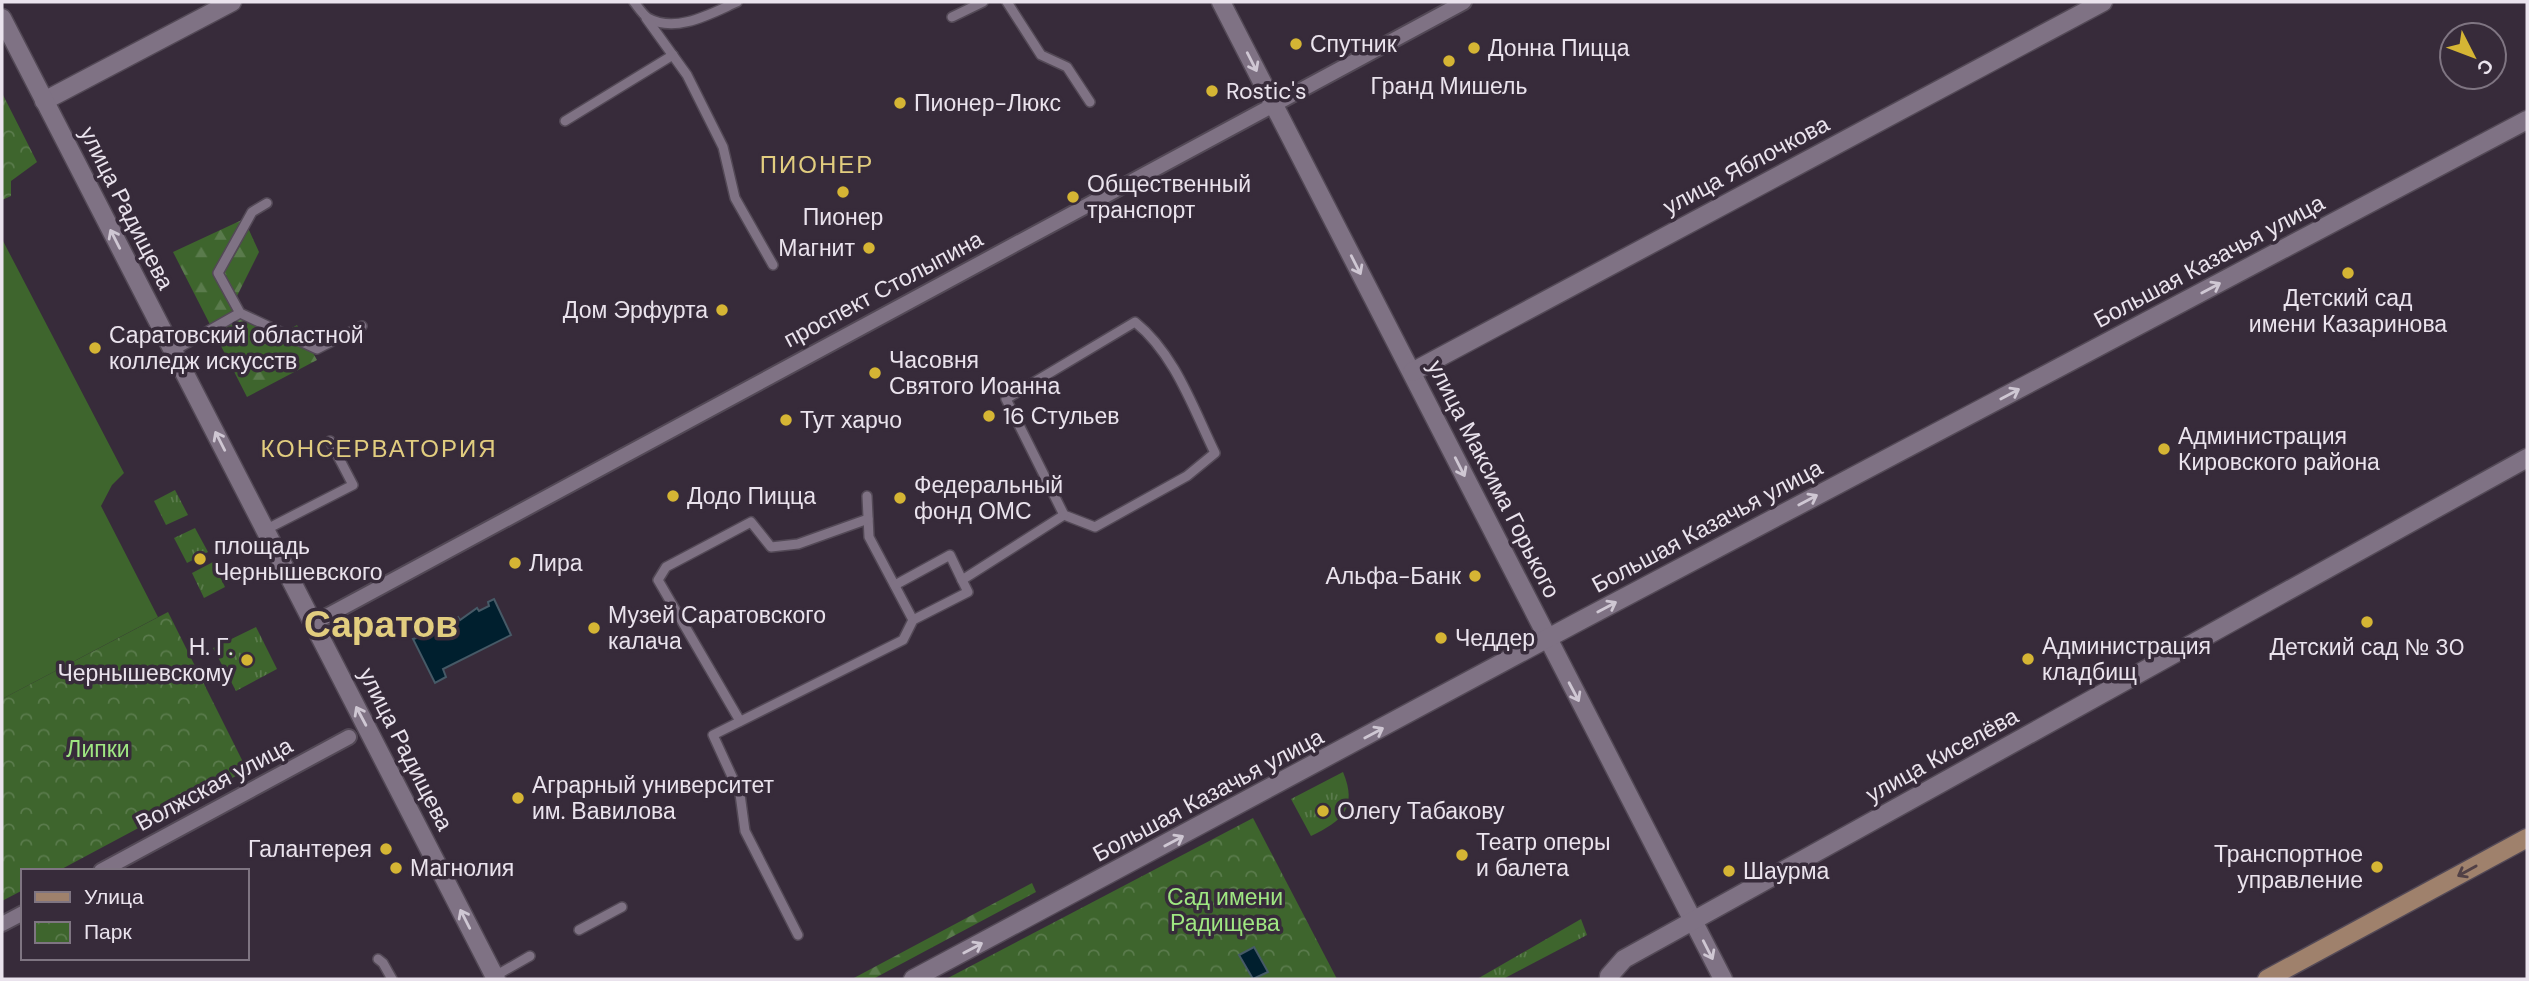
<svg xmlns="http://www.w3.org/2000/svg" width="2529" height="981" font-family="'DM Sans',sans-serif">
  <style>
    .grass { fill: url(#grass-tufts) }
    .forest { fill: url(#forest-firs) }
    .park { fill: url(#park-crowns) }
    .pitch { fill: #3e652d }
    .water { fill: #001f2e; stroke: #465a67; stroke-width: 2 }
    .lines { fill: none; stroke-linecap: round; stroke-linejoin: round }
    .service-casing { stroke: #534956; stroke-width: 12 }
    .pedestrian-casing { stroke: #534956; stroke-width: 18 }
    .minor-casing { stroke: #534956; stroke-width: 21 }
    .tertiary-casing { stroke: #534956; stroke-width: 21 }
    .secondary-casing { stroke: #534956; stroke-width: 21 }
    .service { stroke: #7f7284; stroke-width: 9 }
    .pedestrian { stroke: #7f7284; stroke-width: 14 }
    .minor { stroke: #7f7284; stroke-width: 18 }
    .tertiary { stroke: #7f7284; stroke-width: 18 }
    .secondary { stroke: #9f816c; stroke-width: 18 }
    .oneway { stroke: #cfc7d3 }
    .oneway2 { stroke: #514046 }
    .poi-dot { fill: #d5b534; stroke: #372b3a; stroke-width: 2.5 }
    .labels { text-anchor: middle; stroke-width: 7; stroke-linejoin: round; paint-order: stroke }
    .poi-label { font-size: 23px; fill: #eae3ed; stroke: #372b3a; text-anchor: start }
    .street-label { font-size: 23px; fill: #eae3ed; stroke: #372b3a }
    .park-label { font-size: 23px; fill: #9fe782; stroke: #372b3a }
    .neighbourhood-label { font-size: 24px; letter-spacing: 2px; fill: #e2cd7f; stroke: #372b3a }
    .town-label { font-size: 37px; font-weight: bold; fill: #e2cd7f; stroke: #372b3a }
  </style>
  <defs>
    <pattern id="grass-tufts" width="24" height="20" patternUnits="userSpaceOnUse" patternTransform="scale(1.75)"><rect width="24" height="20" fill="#3e652d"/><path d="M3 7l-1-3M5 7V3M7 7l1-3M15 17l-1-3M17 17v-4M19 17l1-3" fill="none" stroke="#5a7b4c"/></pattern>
    <pattern id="forest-firs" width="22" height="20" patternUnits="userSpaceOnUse" patternTransform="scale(1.75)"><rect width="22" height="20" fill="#3e652d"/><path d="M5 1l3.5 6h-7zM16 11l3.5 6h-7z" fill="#5a7b4c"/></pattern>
    <pattern id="park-crowns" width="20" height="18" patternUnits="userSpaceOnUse" patternTransform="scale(1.75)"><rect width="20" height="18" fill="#3e652d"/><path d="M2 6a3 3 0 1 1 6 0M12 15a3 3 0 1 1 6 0" fill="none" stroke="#5a7b4c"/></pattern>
  </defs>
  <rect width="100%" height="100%" fill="#372b3a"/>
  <g class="grass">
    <path d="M 175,490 L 188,515 L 166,525 L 154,501 Z"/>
    <path d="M 195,528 L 208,552 L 187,563 L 174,538 Z"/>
    <path d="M 213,562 L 225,587 L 204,598 L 192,573 Z"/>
    <path d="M 256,627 L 277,669 L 236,691 L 213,648 Z"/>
    <path d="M 1343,772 C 1358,808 1342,821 1311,836 L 1291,799 Z"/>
    <path d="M 1581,919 L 1587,935 L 1503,979 L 1477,979 Z"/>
  </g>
  <g class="forest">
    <path d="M 244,219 L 259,252 L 237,296 L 248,323 L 278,336 L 297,325 L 317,360 L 247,397 L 173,252 Z"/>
    <path d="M 1032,883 L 1036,892 L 873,979 L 852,979 Z"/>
  </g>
  <g class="park">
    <path d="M 2,93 L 37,162 L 11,181 L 11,196 L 2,200 Z"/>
    <path d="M 168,612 L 247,770 L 58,871 L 23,871 L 23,890 L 2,901 L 2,699 Z"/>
    <path d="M 1253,818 L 1337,979 L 946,979 Z"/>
  </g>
  <path class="pitch" d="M 2,239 L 124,473 L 112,485 L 101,506 L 158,617 L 2,699 Z"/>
  <g class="water">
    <path d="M 494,599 L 511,635 L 443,669 L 446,677 L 435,683 L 413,639 L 431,634 L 430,631 L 438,627 L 440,630 L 450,625 L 449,622 L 458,617 L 460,620 L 477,608 L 479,611 L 489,606 L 488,602 Z"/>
    <path d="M 1254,947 L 1268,972 L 1253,979 L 1239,955 Z"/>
  </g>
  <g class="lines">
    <g class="service-casing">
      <g id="service">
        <path d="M 634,2 C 638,7 643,15 648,18 C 676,34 712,13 737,2"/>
        <path d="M 1007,2 L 1041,55 L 1067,67 L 1090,102"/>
        <path d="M 952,17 L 983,2"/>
        <path d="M 646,18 L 687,75 L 723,147 L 735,198 L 773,265"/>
        <path d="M 565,121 L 673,55"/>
        <path d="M 267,203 L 252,212 L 218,273 L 240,313 L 317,349 L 362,326"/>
        <path d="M 1135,322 C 1175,354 1193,408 1215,453 L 1187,476 L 1095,527 L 1064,515 L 1006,399 Z"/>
        <path d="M 173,351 L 240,313"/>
        <path d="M 867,496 L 869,537 L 913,620"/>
        <path d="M 265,530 L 353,485 L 330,441"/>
        <path d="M 895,585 L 950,555 L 962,580"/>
        <path d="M 740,721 L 658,580 L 666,567 L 751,522 L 771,547 L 798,544 L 868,519"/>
        <path d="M 579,930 L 622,907"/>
        <path d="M 798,935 L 745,831 L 740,794 L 713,735 L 903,640 L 913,620 L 968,592 L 962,580 L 1064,515"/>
        <path d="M 378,959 L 383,963 L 392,979"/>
        <path d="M 495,976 L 530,956"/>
      </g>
    </g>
    <g class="pedestrian-casing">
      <g id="pedestrian">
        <path d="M 325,617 L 1464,2"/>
        <path d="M 101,871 L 349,737"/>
        <path d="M 2,924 L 23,913"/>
      </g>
    </g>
    <g class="minor-casing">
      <g id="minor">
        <path d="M 1221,2 L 1723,979"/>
        <path d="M 44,101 L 232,2"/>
        <path d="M 1412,372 L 2103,2"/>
        <path d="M 913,979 L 1576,623 L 2527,120"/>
        <path d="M 1609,979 L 1609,976 L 1624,959 L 2527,458"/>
      </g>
    </g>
    <g class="tertiary-casing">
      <path id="tertiary" d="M 2,18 L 496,979"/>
    </g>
    <g class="secondary-casing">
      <path id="secondary" d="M 2267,979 L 2527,838"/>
    </g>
    <use href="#service" class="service"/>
    <use href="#pedestrian" class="pedestrian"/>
    <use href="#minor" class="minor"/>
    <use href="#tertiary" class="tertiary"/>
    <use href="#secondary" class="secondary"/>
  </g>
  <defs><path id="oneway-shaft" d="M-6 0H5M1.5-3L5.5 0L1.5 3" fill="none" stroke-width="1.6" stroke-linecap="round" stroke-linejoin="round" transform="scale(1.75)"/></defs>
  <g class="oneway">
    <use href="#oneway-shaft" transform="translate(1252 62) rotate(63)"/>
    <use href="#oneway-shaft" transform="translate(115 239) rotate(-117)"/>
    <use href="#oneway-shaft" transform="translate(1356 265) rotate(63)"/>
    <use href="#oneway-shaft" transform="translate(2211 288) rotate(-28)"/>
    <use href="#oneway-shaft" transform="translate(2010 394) rotate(-28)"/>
    <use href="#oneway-shaft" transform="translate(220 441) rotate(-117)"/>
    <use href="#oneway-shaft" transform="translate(1460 467) rotate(63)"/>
    <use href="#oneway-shaft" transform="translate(1808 500) rotate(-28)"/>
    <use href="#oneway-shaft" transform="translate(1607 607) rotate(-28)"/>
    <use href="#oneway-shaft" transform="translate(1574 692) rotate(62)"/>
    <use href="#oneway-shaft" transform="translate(361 716) rotate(-118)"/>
    <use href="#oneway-shaft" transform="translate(1374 733) rotate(-28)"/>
    <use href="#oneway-shaft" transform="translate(1174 841) rotate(-28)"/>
    <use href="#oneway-shaft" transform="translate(465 919) rotate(-117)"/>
    <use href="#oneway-shaft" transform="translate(973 948) rotate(-28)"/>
    <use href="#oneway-shaft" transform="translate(1708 950) rotate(63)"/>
  </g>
  <use class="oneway2" href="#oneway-shaft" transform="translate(2467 871) rotate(151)"/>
  <g class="poi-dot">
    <circle cx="1296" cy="44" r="7"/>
    <circle cx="1474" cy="48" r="7"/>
    <circle cx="1449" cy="61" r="7"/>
    <circle cx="1212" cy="91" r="7"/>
    <circle cx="900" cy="103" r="7"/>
    <circle cx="843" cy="192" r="7"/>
    <circle cx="1073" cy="197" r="7"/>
    <circle cx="869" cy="248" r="7"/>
    <circle cx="2348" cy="273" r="7"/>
    <circle cx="722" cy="310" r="7"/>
    <circle cx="95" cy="348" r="7"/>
    <circle cx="875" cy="373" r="7"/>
    <circle cx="989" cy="416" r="7"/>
    <circle cx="786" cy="420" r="7"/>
    <circle cx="2164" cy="449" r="7"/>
    <circle cx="673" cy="496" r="7"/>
    <circle cx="900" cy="498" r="7"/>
    <circle cx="200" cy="559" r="7"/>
    <circle cx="515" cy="563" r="7"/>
    <circle cx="1475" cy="576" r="7"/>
    <circle cx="2367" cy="622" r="7"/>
    <circle cx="594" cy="628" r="7"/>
    <circle cx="1441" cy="638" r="7"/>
    <circle cx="2028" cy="659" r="7"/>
    <circle cx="247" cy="660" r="7"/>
    <circle cx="518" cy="798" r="7"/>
    <circle cx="1323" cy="811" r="7"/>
    <circle cx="386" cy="849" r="7"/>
    <circle cx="1462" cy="855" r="7"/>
    <circle cx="2377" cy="867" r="7"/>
    <circle cx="396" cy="868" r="7"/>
    <circle cx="1729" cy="871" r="7"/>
  </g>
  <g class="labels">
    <g class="poi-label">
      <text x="1310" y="52">Спутник</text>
      <text x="1488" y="56">Донна Пицца</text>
      <text x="1449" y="94" text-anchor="middle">Гранд Мишель</text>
      <text x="1226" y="99">Rostic's</text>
      <text x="914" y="111">Пионер-Люкс</text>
      <text x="1087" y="192">Общественный<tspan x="1087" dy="26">транспорт</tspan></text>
      <text x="843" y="225" text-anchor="middle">Пионер</text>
      <text x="855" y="256" text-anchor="end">Магнит</text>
      <text x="2348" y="306" text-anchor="middle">Детский сад<tspan x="2348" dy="26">имени Казаринова</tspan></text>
      <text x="708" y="318" text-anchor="end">Дом Эрфурта</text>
      <text x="109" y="343">Саратовский областной<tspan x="109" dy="26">колледж искусств</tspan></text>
      <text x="889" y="368">Часовня<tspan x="889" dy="26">Святого Иоанна</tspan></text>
      <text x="1003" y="424">16 Стульев</text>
      <text x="800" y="428">Тут харчо</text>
      <text x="2178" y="444">Администрация<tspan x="2178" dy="26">Кировского района</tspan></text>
      <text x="914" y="493">Федеральный<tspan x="914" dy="26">фонд ОМС</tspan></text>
      <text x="687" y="504">Додо Пицца</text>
      <text x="214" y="554">площадь<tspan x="214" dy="26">Чернышевского</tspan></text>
      <text x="529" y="571">Лира</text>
      <text x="1461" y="584" text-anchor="end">Альфа-Банк</text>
      <text x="608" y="623">Музей Саратовского<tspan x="608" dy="26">калача</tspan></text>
      <text x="1455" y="646">Чеддер</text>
      <text x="2042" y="654">Администрация<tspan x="2042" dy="26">кладбищ</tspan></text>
      <text x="233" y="655" text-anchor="end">Н. Г.<tspan x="233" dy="26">Чернышевскому</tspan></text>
      <text x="2367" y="655" text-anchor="middle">Детский сад № 30</text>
      <text x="532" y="793">Аграрный университет<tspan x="532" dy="26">им. Вавилова</tspan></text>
      <text x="1337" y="819">Олегу Табакову</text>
      <text x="1476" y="850">Театр оперы<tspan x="1476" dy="26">и балета</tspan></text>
      <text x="372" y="857" text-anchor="end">Галантерея</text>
      <text x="2363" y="862" text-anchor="end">Транспортное<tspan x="2363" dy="26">управление</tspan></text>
      <text x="410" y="876">Магнолия</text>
      <text x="1743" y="879">Шаурма</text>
    </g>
    <g class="street-label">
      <text transform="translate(1746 165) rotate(-28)" y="8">улица Яблочкова</text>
      <text transform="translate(127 208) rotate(63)" y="8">улица Радищева</text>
      <text transform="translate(2209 261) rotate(-28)" y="8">Большая Казачья улица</text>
      <text transform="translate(883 289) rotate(-28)" y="8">проспект Столыпина</text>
      <text transform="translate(1494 479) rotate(63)" y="8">улица Максима Горького</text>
      <text transform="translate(1707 526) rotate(-28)" y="8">Большая Казачья улица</text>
      <text transform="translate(406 749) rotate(63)" y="8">улица Радищева</text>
      <text transform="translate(1942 755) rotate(-29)" y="8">улица Киселёва</text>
      <text transform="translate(214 784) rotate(-28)" y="8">Волжская улица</text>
      <text transform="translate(1208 795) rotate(-28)" y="8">Большая Казачья улица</text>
    </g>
    <g class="park-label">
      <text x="98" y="757">Липки</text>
      <text x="1225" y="905">Сад имени<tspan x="1225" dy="26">Радищева</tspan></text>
    </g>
    <g class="neighbourhood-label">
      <text x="817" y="173">ПИОНЕР</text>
      <text x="379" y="457">КОНСЕРВАТОРИЯ</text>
    </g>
    <g class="town-label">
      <text x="381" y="637">Саратов</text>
    </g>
  </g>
  <rect width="2529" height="981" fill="none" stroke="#eae3ed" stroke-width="7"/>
  <rect x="21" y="869" width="228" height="91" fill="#372b3a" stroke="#7f7582" stroke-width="2"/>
  <rect x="35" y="892" width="35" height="10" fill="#9f816c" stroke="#7f7582" stroke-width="2"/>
  <text x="84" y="904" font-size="21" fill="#eae3ed">Улица</text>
  <rect x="35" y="922" width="35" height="21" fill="url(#park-crowns)" stroke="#7f7582" stroke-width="2"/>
  <text x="84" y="939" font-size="21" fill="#eae3ed">Парк</text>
  <g transform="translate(2473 56) rotate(132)"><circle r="33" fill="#372b3a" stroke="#7f7582" stroke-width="2"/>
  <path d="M0-5L12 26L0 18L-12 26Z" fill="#d5b534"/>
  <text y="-10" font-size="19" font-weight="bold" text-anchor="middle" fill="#eae3ed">С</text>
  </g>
</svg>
